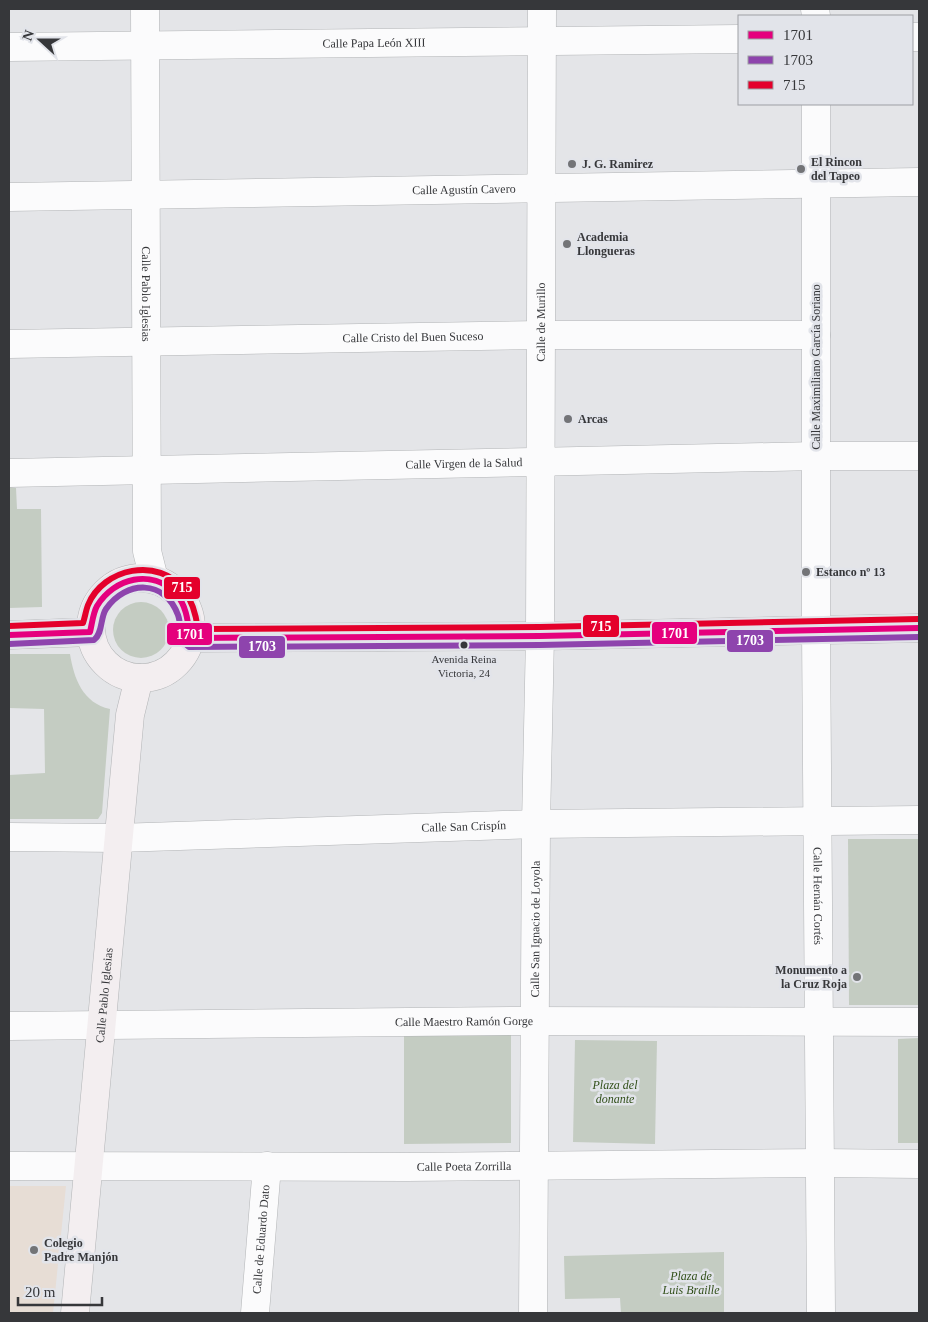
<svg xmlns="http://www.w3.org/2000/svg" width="928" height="1322" font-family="'Times New Roman',serif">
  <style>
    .education { fill: #e7ddd5 }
    .green { fill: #c4ccc2 }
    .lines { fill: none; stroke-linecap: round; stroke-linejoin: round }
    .street-casing { stroke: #b2b4b6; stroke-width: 29 }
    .secondary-casing { stroke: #b2b4b6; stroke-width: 29 }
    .street { stroke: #fbfbfc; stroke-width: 28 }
    .secondary { stroke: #f3eef0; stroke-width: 28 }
    .bus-1-casing { stroke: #e2e4ea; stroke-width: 10 }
    .bus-2-casing { stroke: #e2e4ea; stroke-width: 10 }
    .bus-3-casing { stroke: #e2e4ea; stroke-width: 10 }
    .bus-1 { stroke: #e5007d; stroke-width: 6 }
    .bus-2 { stroke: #8e44ad; stroke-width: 6 }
    .bus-3 { stroke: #e4002b; stroke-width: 6 }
    .poi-dot { fill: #737477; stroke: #e2e4ea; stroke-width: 2 }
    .bus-dot { fill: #36373a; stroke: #e2e4ea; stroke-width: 2 }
    .labels { text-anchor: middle; stroke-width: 5; stroke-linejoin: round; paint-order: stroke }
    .bus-label { font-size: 11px; fill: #36373a; stroke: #e2e4ea }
    .street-label { font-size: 12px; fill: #36373a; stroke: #e2e4ea }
    .poi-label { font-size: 12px; font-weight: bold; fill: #36373a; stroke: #e2e4ea; text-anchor: start }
    .park-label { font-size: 12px; font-style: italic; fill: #314f19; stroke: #e2e4ea }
    .line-badge { stroke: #e2e4ea; stroke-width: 2 }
    .badge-label { font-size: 14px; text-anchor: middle; font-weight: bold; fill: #fff }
  </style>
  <rect width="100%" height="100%" fill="#e4e5e8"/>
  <path class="education" d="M 9,1186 L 66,1186 L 53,1313 L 9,1313 Z"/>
  <g class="green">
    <path d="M 9,487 L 16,488 L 17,509 L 41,509 L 42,607 L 9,608 Z"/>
    <circle cx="141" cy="630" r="28"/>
    <path d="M 9,654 L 70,654 C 74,679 83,703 110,709 L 102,813 L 98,819 L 9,819 L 9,775 L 45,773 L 44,709 L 9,708 Z"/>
    <path d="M 848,839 L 919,839 L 919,1005 L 849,1005 Z"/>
    <path d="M 404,1033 L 511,1033 L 511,1143 L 404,1144 Z"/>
    <path d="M 919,1038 L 919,1143 L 898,1143 L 898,1039 Z"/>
    <path d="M 575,1040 L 657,1041 L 655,1144 L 573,1142 Z"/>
    <path d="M 724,1252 L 724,1313 L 621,1313 L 620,1298 L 565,1299 L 564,1256 Z"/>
  </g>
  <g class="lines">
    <g class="street-casing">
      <g id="street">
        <path id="s1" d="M 145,9 L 147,551 L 154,579"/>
        <path d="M 815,9 L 816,16"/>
        <path d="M 912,37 L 919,37"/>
        <path id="s2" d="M 9,47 L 739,39"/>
        <path id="s3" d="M 816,104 L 816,630 L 821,1313"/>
        <path id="s4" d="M 9,197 L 919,182"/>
        <path id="s5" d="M 9,344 L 541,335 L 816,335"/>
        <path id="s6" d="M 9,473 L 816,456 L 919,456"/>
        <path id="s7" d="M 9,837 L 118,838 L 536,824 L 919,820"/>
        <path id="s8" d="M 9,1026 L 515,1021 L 919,1022"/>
        <path id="s9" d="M 9,1166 L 407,1167 L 820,1163 L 919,1164"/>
        <path id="s10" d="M 255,1313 L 267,1166"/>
        <path id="s11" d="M 533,1313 L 536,824 L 540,636 L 542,9"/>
      </g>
    </g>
    <g class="secondary-casing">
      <g id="secondary">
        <circle cx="141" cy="628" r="50"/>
        <path d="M 9,635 L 90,632"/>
        <path d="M 190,638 L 540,636 L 919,628"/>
        <path id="s12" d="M 75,1313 L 130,715 L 139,678"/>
      </g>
    </g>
    <use href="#street" class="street"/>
    <use href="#secondary" class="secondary"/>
    <g class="bus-1-casing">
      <path id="bus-1" d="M 9,635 L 90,632 C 92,624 93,613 97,606 C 114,578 152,568 176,594 C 187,606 188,623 190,638 L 540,636 L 919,628"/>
    </g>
    <g class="bus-2-casing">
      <path id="bus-2" d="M 9,644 L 94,640 C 103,633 100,618 106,609 C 126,580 165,579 178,615 C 181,623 180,633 182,641 L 189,647 L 540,645 L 919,637"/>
    </g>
    <g class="bus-3-casing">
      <path id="bus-3" d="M 9,626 L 83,623 C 85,617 86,610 88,605 C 103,568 159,556 184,590 C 193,602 196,615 198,629 L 540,627 L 919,619"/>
    </g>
    <use href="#bus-1" class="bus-1"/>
    <use href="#bus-2" class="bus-2"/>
    <use href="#bus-3" class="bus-3"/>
  </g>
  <g class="poi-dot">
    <circle cx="572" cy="164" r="5"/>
    <circle cx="801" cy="169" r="5"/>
    <circle cx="567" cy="244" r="5"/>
    <circle cx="568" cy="419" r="5"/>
    <circle cx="806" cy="572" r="5"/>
    <circle cx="857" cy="977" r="5"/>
    <circle cx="34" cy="1250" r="5"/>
  </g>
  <circle class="bus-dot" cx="464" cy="645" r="4.5"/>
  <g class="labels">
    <g class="bus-label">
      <text x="464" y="663">Avenida Reina<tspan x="464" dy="14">Victoria, 24</tspan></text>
    </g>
    <g class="street-label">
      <text dy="4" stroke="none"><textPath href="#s2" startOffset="365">Calle Papa León XIII</textPath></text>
      <text dy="4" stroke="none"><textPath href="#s4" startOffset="455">Calle Agustín Cavero</textPath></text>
      <text dy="4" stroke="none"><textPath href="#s1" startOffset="285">Calle Pablo Iglesias</textPath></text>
      <text dy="4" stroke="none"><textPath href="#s11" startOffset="991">Calle de Murillo</textPath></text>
      <text dy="4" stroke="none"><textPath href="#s5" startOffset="404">Calle Cristo del Buen Suceso</textPath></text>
      <text transform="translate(816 367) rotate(-90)" y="4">Calle Maximiliano García Soriano</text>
      <text dy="4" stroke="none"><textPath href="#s6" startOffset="455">Calle Virgen de la Salud</textPath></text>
      <text dy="4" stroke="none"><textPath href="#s7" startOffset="455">Calle San Crispín</textPath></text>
      <text dy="4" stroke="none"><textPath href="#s3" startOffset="792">Calle Hernán Cortés</textPath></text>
      <text dy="4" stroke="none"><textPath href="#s11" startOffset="384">Calle San Ignacio de Loyola</textPath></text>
      <text dy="4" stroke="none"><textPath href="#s12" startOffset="319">Calle Pablo Iglesias</textPath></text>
      <text dy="4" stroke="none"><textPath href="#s8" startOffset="455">Calle Maestro Ramón Gorge</textPath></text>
      <text dy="4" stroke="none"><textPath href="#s9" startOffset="455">Calle Poeta Zorrilla</textPath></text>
      <text dy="4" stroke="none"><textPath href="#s10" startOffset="74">Calle de Eduardo Dato</textPath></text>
    </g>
    <g class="poi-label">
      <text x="811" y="166">El Rincon<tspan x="811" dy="14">del Tapeo</tspan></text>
      <text x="582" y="168">J. G. Ramirez</text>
      <text x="577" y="241">Academia<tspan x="577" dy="14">Llongueras</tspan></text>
      <text x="578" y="423">Arcas</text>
      <text x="816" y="576">Estanco nº 13</text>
      <text x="847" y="974" text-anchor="end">Monumento a<tspan x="847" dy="14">la Cruz Roja</tspan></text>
      <text x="44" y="1247">Colegio<tspan x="44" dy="14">Padre Manjón</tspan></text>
    </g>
    <g class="park-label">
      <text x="615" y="1089">Plaza del<tspan x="615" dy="14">donante</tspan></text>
      <text x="691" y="1280">Plaza de<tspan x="691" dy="14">Luis Braille</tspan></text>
    </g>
  </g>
  <g class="line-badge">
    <rect x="163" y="576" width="38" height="24" rx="5" fill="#e4002b"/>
    <rect x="582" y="614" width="38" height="24" rx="5" fill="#e4002b"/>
    <rect x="651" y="621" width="47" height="24" rx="5" fill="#e5007d"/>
    <rect x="166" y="622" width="47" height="24" rx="5" fill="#e5007d"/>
    <rect x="726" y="629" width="48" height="24" rx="5" fill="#8e44ad"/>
    <rect x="238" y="635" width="48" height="24" rx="5" fill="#8e44ad"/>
  </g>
  <g class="badge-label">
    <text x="182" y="592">715</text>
    <text x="601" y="631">715</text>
    <text x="675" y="638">1701</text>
    <text x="190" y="639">1701</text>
    <text x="750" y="645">1703</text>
    <text x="262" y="651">1703</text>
  </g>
  <rect width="928" height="1322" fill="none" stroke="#36373a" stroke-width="20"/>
  <rect x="738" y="15" width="175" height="90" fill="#e2e4ea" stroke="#9d9fa4"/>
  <rect x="748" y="31" width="25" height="8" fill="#e5007d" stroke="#9d9fa4"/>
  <text x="783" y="40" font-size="15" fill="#36373a">1701</text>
  <rect x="748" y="56" width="25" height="8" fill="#8e44ad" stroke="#9d9fa4"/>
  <text x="783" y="65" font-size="15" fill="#36373a">1703</text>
  <rect x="748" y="81" width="25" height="8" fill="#e4002b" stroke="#9d9fa4"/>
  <text x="783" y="90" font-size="15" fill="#36373a">715</text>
  <g transform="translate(40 40) rotate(291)" stroke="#e2e4ea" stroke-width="4" paint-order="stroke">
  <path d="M0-4L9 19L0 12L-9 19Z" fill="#36373a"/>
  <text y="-8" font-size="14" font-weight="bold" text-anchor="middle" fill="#36373a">N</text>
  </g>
  <path d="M18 1297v8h84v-8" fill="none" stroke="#36373a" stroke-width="2.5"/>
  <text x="25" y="1297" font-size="15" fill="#36373a" stroke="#e2e4ea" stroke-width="4" paint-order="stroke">20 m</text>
</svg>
